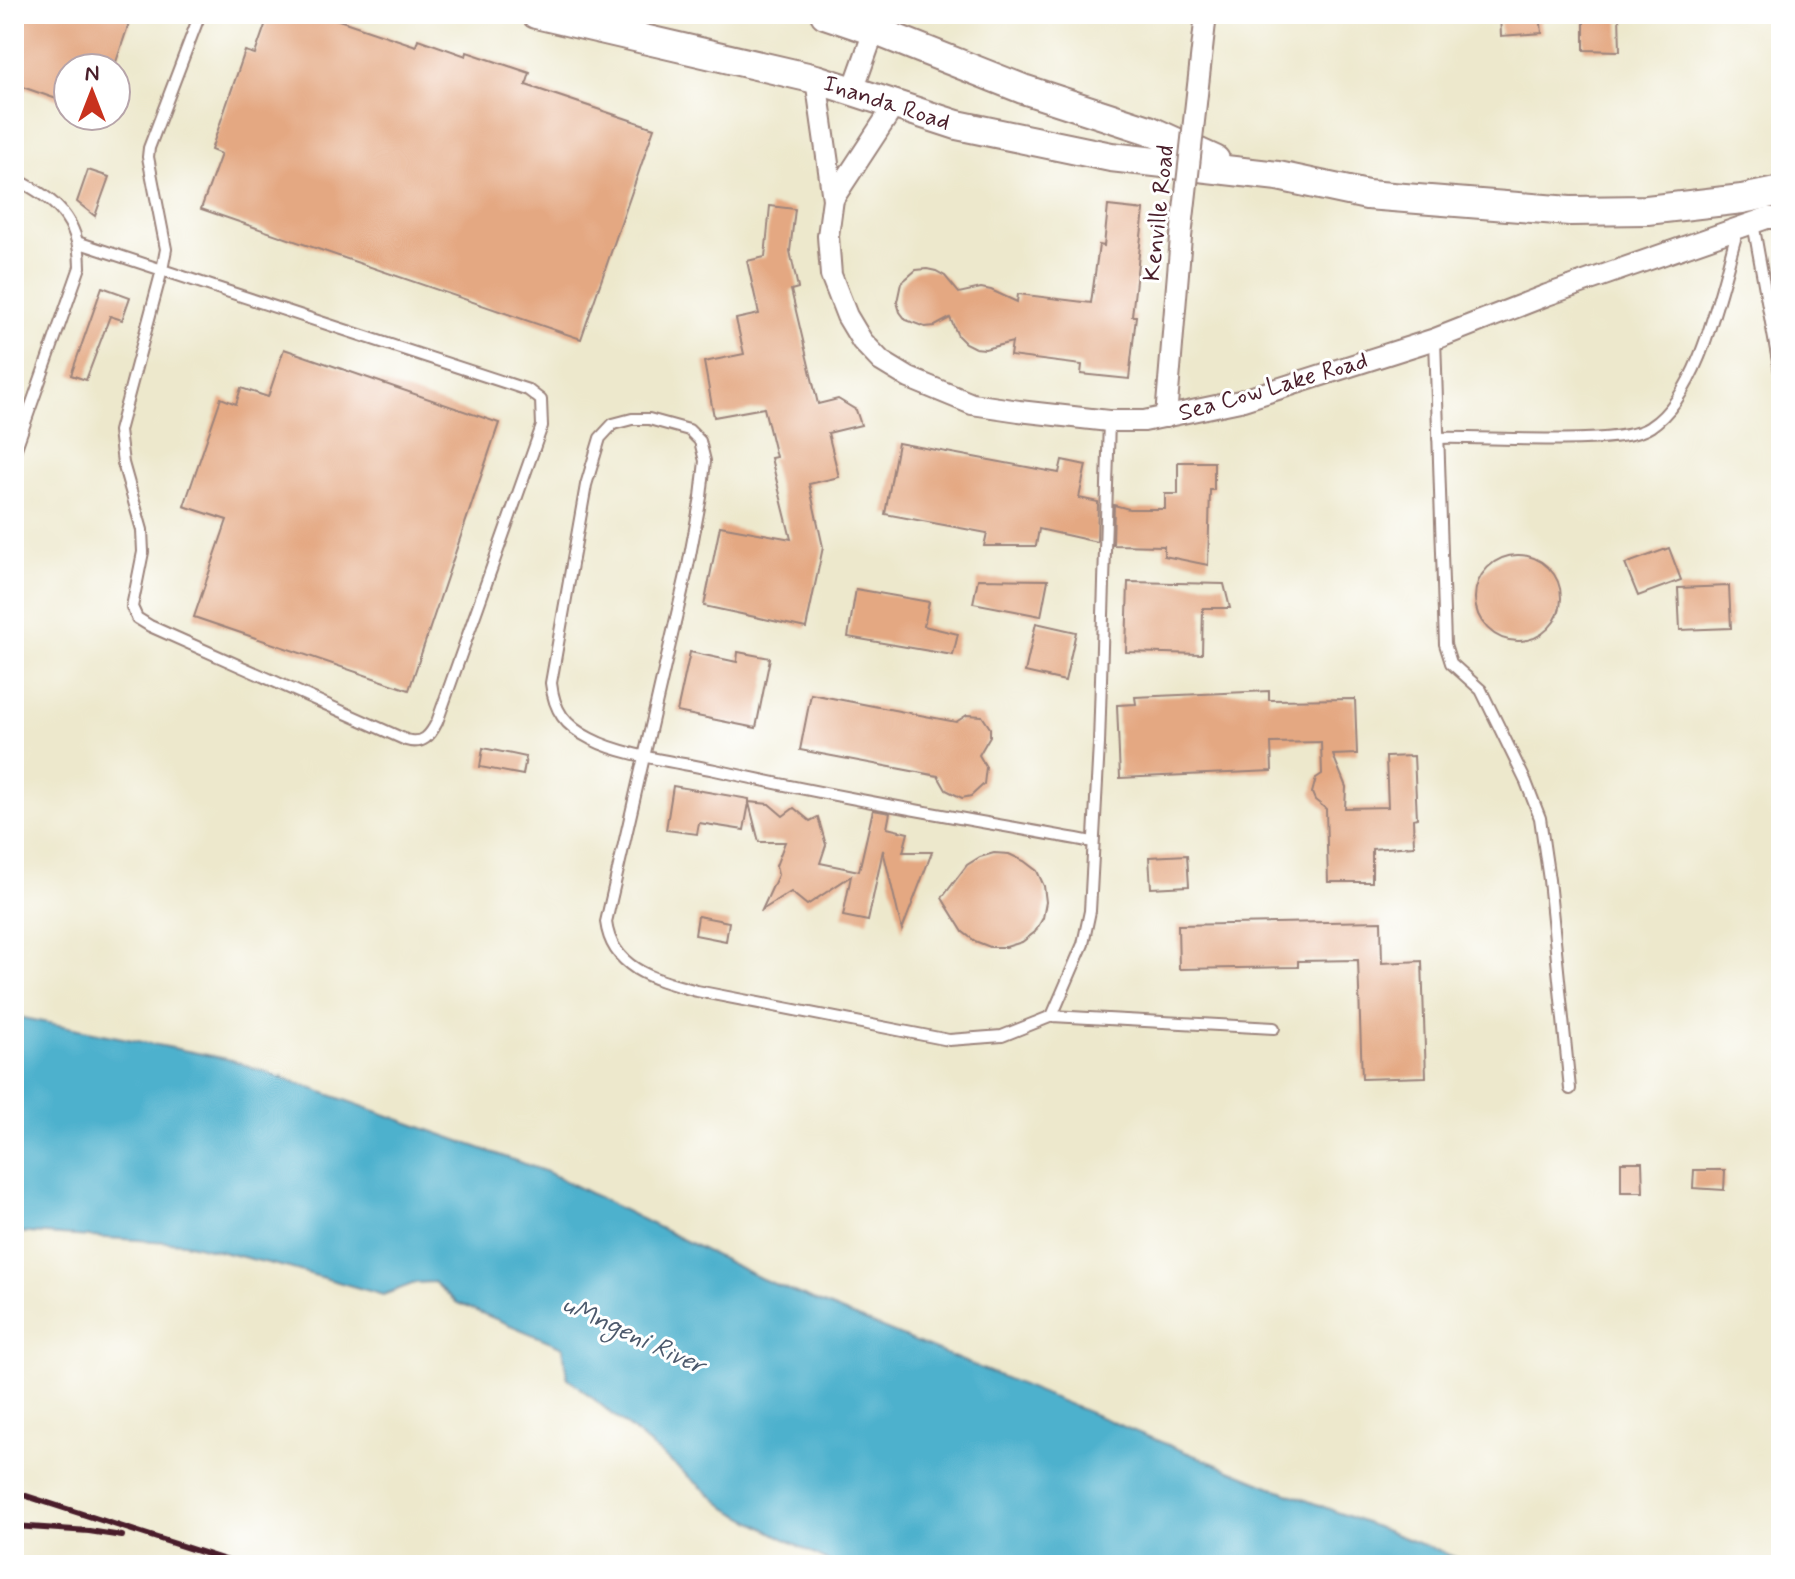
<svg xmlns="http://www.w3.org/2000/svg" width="1795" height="1579" font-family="Mynerve,sans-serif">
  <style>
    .water { fill: #4eb1cd; stroke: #4c687c; stroke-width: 2 }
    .building { fill: #e4a882 }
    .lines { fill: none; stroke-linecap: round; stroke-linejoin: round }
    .service-casing { stroke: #9c847c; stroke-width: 14 }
    .minor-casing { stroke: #9c847c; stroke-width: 24 }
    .secondary-casing { stroke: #9c847c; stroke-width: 32 }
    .service { stroke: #fff; stroke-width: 10 }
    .minor { stroke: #fff; stroke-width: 20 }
    .secondary { stroke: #fff; stroke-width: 28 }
    .rail { stroke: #4a1f2b; stroke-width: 6 }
    .minor-bridge-casing { stroke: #9c847c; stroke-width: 24; stroke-linecap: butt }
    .minor-bridge { stroke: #fff; stroke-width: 20 }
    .labels { text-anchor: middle; stroke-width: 6; stroke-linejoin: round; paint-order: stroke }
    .street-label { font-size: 24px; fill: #4a1f2b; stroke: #fff }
    .water-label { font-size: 26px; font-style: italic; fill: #4c596c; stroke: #fff }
  </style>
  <rect width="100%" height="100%" fill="#fff"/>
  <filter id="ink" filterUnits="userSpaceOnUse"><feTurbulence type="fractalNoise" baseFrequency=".0125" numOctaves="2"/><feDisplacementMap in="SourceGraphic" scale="16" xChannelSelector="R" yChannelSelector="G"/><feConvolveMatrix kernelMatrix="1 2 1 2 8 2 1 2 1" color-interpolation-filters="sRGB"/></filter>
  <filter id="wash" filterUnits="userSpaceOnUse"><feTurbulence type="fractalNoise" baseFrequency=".006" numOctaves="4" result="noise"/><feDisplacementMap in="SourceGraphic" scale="32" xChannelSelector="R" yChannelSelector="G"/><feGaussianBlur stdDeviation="1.8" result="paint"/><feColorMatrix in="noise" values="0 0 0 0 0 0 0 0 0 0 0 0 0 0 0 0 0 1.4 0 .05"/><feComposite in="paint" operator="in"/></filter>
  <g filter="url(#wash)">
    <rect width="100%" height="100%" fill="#ede8cc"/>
    <path class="water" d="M 14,1016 L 232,1060 L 547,1172 L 762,1279 L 1264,1484 L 1475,1565 L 835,1565 L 728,1509 L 567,1377 L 563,1347 L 457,1303 L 434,1282 L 415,1283 L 383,1295 L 289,1268 L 184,1243 L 14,1232 Z"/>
    <g id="blocks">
      <g class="building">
        <path d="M 14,14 L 132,14 L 114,68 L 68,68 L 68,103 L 14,84 Z"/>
        <path d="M 269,14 L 321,14 L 416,46 L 418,39 L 466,56 L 467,52 L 530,73 L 526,85 L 654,128 L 581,339 L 201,209 L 221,154 L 211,150 L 245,51 L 255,54 Z"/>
        <path d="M 1500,14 L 1540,14 L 1542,33 L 1501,36 Z"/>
        <path d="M 1584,14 L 1619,14 L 1620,51 L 1584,50 Z"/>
        <path d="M 88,170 L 109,177 L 95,216 L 77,202 Z"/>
        <path d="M 770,206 L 795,209 L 790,251 L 798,288 L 791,290 L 818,404 L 838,399 L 856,410 L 861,425 L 828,433 L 839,477 L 809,484 L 823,547 L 806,628 L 704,606 L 720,526 L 791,539 L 771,458 L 776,457 L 764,408 L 714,417 L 704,362 L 744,354 L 736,319 L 759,314 L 747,261 L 765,257 Z"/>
        <path d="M 1108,206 L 1144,210 L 1132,316 L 1136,316 L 1129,379 L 1081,374 L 1082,365 L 1010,356 L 1012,342 L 985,349 L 975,348 L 965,343 L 958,336 L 950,318 L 935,326 L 925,327 L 906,320 L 900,312 L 897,302 L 901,283 L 916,270 L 927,269 L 936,271 L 945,276 L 959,293 L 981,288 L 991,290 L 1017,302 L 1018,294 L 1091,303 L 1099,245 L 1104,246 Z"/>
        <path d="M 102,287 L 130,297 L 122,320 L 110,316 L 86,380 L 71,375 Z"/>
        <path d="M 284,349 L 499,423 L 409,690 L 194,617 L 227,520 L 184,506 L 221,398 L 236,404 L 241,388 L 268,397 Z"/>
        <path d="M 898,443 L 1059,473 L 1062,460 L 1086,465 L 1079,498 L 1098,502 L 1097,542 L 1039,529 L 1036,546 L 984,546 L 987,533 L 885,514 Z"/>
        <path d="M 1178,462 L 1214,462 L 1214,490 L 1210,490 L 1208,565 L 1164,556 L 1164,546 L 1113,545 L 1114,505 L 1129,509 L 1165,509 L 1165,494 L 1178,494 Z"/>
        <path d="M 1669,548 L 1681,580 L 1638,596 L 1625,564 Z"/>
        <circle cx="1518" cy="598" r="43"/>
        <path d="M 978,579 L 1048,580 L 1041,616 L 973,603 Z"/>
        <path d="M 1128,582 L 1224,584 L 1230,608 L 1203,608 L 1202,654 L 1126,652 Z"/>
        <path d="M 1729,586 L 1731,628 L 1680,630 L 1678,588 Z"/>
        <path d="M 856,589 L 929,602 L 924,626 L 958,634 L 953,655 L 848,637 Z"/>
        <path d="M 1036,623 L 1076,632 L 1065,681 L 1025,672 Z"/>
        <path d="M 690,652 L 737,662 L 738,652 L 770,658 L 756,728 L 677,712 Z"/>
        <path d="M 1269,691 L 1269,700 L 1355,699 L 1357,754 L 1333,755 L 1346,787 L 1345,808 L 1388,807 L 1386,757 L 1414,756 L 1417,818 L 1413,819 L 1414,846 L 1372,849 L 1372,882 L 1328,882 L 1326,809 L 1315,800 L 1312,793 L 1316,778 L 1322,774 L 1321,742 L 1271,743 L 1272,771 L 1120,778 L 1117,705 L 1136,704 L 1135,697 Z"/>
        <path d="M 811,694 L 956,722 L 967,715 L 982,716 L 990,728 L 990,736 L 979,755 L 986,767 L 984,784 L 971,796 L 962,798 L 946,790 L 938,776 L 800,750 Z"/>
        <path d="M 483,748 L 526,757 L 523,775 L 480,767 Z"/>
        <path d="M 673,786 L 749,799 L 749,802 L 769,804 L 783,816 L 794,808 L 810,821 L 818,817 L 826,845 L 820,863 L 859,871 L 873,810 L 890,813 L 887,828 L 908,833 L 903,852 L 932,852 L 902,930 L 883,850 L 868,921 L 843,916 L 851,876 L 807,905 L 791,892 L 762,910 L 778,875 L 776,866 L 785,842 L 759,842 L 749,803 L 744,830 L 699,823 L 697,834 L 666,830 Z"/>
        <path d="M 994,853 L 1009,854 L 1024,861 L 1037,871 L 1044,886 L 1046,902 L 1043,918 L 1035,932 L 1022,942 L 1006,947 L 990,947 L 975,941 L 963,932 L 942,898 L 967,865 L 980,857 Z"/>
        <path d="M 1187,855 L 1189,886 L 1151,888 L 1149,857 Z"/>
        <path d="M 698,916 L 729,922 L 726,941 L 695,935 Z"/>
        <path d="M 1381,921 L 1382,963 L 1422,961 L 1426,1077 L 1362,1079 L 1358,960 L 1298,961 L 1298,967 L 1179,969 L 1178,925 Z"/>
        <path d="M 1621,1162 L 1642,1162 L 1643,1192 L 1621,1192 Z"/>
        <path d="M 1694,1170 L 1725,1170 L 1724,1190 L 1693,1188 Z"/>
      </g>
    </g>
  </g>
  <g filter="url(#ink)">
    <use href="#blocks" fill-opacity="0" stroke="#9c847c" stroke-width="2"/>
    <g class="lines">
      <g class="service-casing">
        <g id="service">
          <path d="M 14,178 C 54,198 80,219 80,267 L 14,454"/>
          <path d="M 1753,223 L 1781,378"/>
          <path d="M 80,243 L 528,390 L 541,400 L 542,426 L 437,722 C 430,736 423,745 406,740 L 150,626 L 137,618 L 132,607 L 143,552 L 142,530 L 123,463 L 119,431 L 162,270 L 166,249 L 148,157 L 149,148 L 200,14"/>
          <path d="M 1435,339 L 1445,644 L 1451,663 L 1481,690 L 1526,782 L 1540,818 L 1549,880 L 1570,1089"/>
          <path d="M 1438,438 C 1482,436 1620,448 1650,427 C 1701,394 1721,286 1738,229"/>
          <path d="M 1093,842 C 967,819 840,798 715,770 C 678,762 623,756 591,739 C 565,726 554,711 551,683 L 586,485 L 600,438 L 613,424 L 632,419 L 649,419 L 689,430 L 700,441 L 705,461 L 701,497 L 688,566 L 606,922 C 612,970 657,980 697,991 L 949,1040 L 1002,1036 L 1052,1016 L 1274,1028"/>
          <path d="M 1052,1016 L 1083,944 L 1090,911 L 1099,744 L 1109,421"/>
        </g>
      </g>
      <g class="minor-casing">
        <g id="minor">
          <path d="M 816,79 L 833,199 L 828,236 L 831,275 L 847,316 L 862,341 L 881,361 L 909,378 L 972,404 L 1019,411 L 1109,421 L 1144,421 L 1240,401 L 1435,339 L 1547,295 L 1767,218 L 1781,218"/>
          <path d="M 853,90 L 880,14"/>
          <path d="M 833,199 L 894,106"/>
          <path d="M 1166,417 L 1181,237"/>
        </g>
      </g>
      <g class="secondary-casing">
        <g id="secondary">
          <path d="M 536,14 L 816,79 L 957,125 L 1111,157 L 1278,176 L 1367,195 L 1570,211 L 1647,210 L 1742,199 L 1781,191"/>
          <path d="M 825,14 L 884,34 L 1023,89 L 1149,130 L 1215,160"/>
        </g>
      </g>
      <use href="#service" class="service"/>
      <use href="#minor" class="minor"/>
      <use href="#secondary" class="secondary"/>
      <g class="rail">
        <path d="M 14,1492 L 241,1565"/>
        <path d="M 14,1526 L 89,1531 L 122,1536"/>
      </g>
      <g class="minor-bridge-casing">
        <path id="minor-bridge" d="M 1181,237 L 1206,14"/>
      </g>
      <use href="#minor-bridge" class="minor-bridge"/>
    </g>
  </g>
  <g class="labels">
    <g class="street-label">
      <text transform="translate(887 102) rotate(18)" y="8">Inanda Road</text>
      <text transform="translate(1158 213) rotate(-84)" y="8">Kenville Road</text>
      <text transform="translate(1273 386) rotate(-16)" y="8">Sea Cow Lake Road</text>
    </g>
    <g class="water-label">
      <text transform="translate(634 1334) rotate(25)" y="9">uMngeni River</text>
    </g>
  </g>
  <rect width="1795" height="1579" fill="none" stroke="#fff" stroke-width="48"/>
  <g transform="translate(92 92)"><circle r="38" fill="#ffffff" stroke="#b7a5aa" stroke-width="2"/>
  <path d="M0-6L14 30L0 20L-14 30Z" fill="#c8321e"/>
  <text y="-12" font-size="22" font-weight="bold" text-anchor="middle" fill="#4a1f2b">N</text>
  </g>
</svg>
